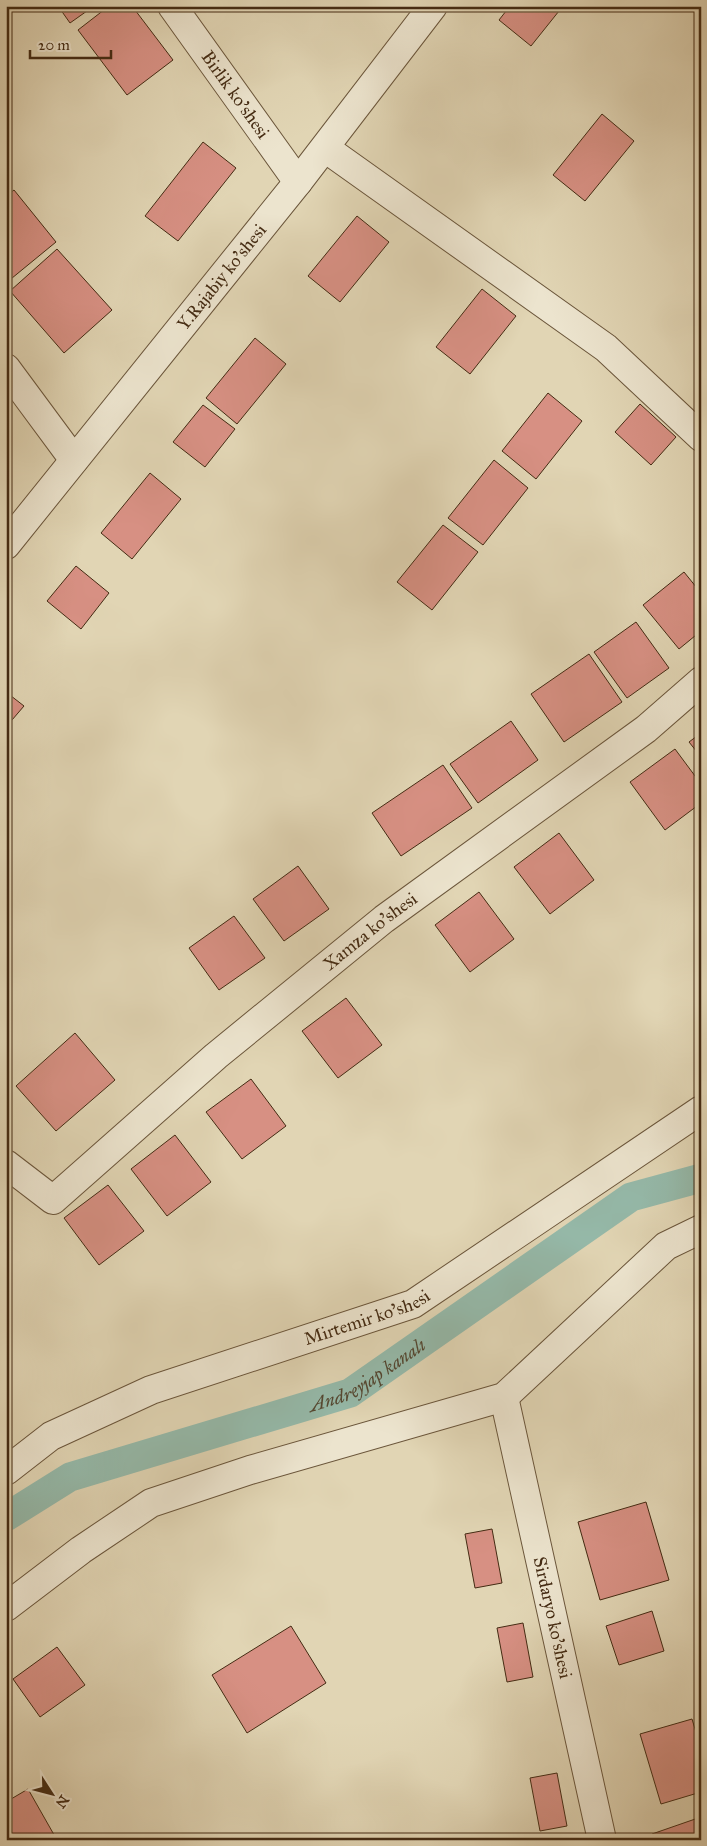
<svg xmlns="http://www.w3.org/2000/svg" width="707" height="1846" font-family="'IM FELL Great Primer',serif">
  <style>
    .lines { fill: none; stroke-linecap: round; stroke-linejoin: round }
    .canal { stroke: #95b9a9; stroke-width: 29 }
    .building { fill: #d79083; stroke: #442b13 }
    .minor-casing { stroke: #6b563b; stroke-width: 30 }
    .minor { stroke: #ece4ce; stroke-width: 28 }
    .labels { text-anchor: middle; stroke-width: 4; stroke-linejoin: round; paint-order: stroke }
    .street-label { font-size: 18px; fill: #442b13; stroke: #ece4ce }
    .water-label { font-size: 19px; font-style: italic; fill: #544731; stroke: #ece4ce }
  </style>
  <rect width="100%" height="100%" fill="#e1d5b4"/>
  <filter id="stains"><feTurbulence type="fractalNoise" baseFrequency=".004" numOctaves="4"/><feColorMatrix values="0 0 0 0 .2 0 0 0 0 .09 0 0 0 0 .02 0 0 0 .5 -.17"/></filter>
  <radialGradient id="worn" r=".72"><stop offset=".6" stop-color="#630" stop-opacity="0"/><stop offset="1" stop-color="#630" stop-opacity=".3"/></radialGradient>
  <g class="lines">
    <path class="canal" id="s1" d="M 6,1517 L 70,1477 L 350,1393 L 631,1197 L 701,1178"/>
  </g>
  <g class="building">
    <path d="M 58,6 L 94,6 L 70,23 Z"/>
    <path d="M 109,6 L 132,6 L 173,60 L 127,95 L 78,30 Z"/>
    <path d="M 510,6 L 563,6 L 531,46 L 499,20 Z"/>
    <path d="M 602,114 L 634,141 L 585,201 L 553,175 Z"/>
    <path d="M 203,142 L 236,168 L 178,241 L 145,216 Z"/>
    <path d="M 14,190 L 56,242 L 6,283 L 6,196 Z"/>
    <path d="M 357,216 L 389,242 L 340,302 L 308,276 Z"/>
    <path d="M 57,249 L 112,310 L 64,353 L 10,291 Z"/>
    <path d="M 482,289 L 516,316 L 470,374 L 436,347 Z"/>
    <path d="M 255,338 L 286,364 L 237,424 L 206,398 Z"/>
    <path d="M 548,393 L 582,421 L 536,479 L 502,451 Z"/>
    <path d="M 640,404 L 676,437 L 651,465 L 615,432 Z"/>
    <path d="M 203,405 L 235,429 L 205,467 L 173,442 Z"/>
    <path d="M 494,460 L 528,488 L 483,545 L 448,518 Z"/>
    <path d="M 150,473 L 181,499 L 132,559 L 101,533 Z"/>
    <path d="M 443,525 L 478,552 L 432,610 L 397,582 Z"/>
    <path d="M 76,566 L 109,593 L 81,629 L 47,601 Z"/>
    <path d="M 684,572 L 701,593 L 701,631 L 679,649 L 643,605 Z"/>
    <path d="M 636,622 L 669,668 L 627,698 L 594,652 Z"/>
    <path d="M 589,654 L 622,702 L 564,742 L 531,694 Z"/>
    <path d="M 6,692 L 24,706 L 6,727 Z"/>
    <path d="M 511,721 L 538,760 L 478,803 L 450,764 Z"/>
    <path d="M 701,733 L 701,757 L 689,742 Z"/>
    <path d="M 675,749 L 701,784 L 701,803 L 665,830 L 630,782 Z"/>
    <path d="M 443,765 L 472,808 L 401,856 L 372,813 Z"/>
    <path d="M 559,833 L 594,880 L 550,914 L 514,867 Z"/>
    <path d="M 298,866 L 329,909 L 284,941 L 253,899 Z"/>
    <path d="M 479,892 L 514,939 L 470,972 L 435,925 Z"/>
    <path d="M 234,916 L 265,958 L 219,990 L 189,948 Z"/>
    <path d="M 346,998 L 382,1045 L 338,1078 L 302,1031 Z"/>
    <path d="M 75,1033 L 115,1080 L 56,1131 L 16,1086 Z"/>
    <path d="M 251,1079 L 286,1126 L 242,1159 L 206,1112 Z"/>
    <path d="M 175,1135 L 211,1182 L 167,1216 L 131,1169 Z"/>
    <path d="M 108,1185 L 144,1231 L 99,1265 L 64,1218 Z"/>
    <path d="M 646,1502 L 669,1580 L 600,1600 L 578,1522 Z"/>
    <path d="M 492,1529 L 502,1583 L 475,1588 L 465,1534 Z"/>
    <path d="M 652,1611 L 664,1651 L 619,1665 L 606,1626 Z"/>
    <path d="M 523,1623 L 533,1677 L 507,1682 L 497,1628 Z"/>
    <path d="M 291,1626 L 326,1683 L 247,1733 L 212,1675 Z"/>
    <path d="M 57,1647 L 85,1685 L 40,1717 L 13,1679 Z"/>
    <path d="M 692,1719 L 701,1749 L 701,1792 L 661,1804 L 640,1734 Z"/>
    <path d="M 557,1773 L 567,1826 L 540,1831 L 530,1778 Z"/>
    <path d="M 28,1789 L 57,1840 L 6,1840 L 6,1802 Z"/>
    <path d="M 701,1817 L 701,1840 L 654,1840 L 652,1834 Z"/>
  </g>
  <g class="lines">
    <g class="minor-casing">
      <g id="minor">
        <path id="s2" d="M 172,6 L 298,182"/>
        <path d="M 325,148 L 606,348 L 701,437"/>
        <path d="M 6,368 L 74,460"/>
        <path id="s3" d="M 6,545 L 298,182 L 433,6"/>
        <path id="s4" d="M 6,1164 L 53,1200 L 216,1056 L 384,919 L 646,729 L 701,681"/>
        <path id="s5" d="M 504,1397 L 602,1840"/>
        <path id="s6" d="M 6,1471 L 51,1436 L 151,1390 L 413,1304 L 701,1110"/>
        <path d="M 6,1607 L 81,1550 L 151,1503 L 250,1470 L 504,1397 L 666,1246 L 701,1229"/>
      </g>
    </g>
    <use href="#minor" class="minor"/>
  </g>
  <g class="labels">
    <g class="street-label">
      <text dy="6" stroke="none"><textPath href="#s2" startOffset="109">Birlik ko'shesi</textPath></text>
      <text dy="6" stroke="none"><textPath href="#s3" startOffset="344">Y.Rajabiy ko'shesi</textPath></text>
      <text dy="6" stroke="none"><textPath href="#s4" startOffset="475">Xamza ko'shesi</textPath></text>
      <text dy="6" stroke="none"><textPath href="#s6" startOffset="395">Mirtemir ko'shesi</textPath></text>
      <text dy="6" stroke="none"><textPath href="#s5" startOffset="226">Sirdaryo ko'shesi</textPath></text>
    </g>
    <g class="water-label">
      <text dy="7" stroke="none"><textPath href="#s1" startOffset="391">Andreyjap kanalı</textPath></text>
    </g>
  </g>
  <rect width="707" height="1846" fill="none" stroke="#e1d5b4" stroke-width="25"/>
  <rect x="8" y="8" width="692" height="1831" fill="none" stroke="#442b13" stroke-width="2.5"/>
  <rect x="12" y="12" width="682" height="1821" fill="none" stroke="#442b13"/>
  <g transform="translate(52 1794) rotate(126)" stroke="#ece4ce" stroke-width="4" paint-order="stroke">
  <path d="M0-4L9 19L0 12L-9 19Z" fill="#442b13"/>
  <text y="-8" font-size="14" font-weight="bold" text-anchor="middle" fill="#442b13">N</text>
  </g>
  <path d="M30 50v8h81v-8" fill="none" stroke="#442b13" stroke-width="2.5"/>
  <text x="38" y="50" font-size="15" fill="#442b13" stroke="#ece4ce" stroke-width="4" paint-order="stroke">20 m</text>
  <rect width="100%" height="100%" filter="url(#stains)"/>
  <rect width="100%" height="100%" fill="url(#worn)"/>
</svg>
